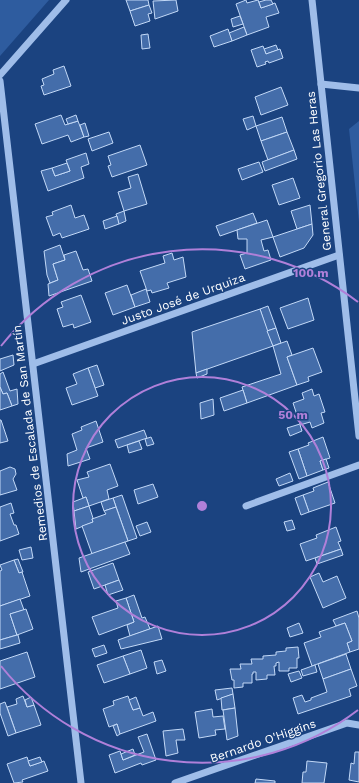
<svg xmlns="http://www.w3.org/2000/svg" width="359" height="783" font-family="'Work Sans',sans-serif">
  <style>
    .green { fill: #2e5c9f }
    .building { fill: #446daa; stroke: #c3d9f7 }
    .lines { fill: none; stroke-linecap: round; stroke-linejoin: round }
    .minor { stroke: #9fbde9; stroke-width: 7 }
    .ring { fill: none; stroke: #b080d9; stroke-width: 2 }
    .labels { text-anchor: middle; stroke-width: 3; stroke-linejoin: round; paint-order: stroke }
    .street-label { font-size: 12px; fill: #fff; stroke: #1b4380 }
    .centre { fill: #b080d9; stroke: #1b4380; stroke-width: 2 }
    .ring-label { font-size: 12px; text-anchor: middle; font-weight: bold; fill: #b080d9; stroke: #1b4380; stroke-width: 3; stroke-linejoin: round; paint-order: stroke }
  </style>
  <rect width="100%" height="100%" fill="#1b4380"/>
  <g class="green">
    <path d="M 0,0 L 49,0 L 0,56 Z"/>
    <path d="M 359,121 L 359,222 L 349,129 Z"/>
  </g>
  <g class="building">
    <path d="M 126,0 L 148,0 L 149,5 L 130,11 Z"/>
    <path d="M 176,0 L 178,11 L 155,19 L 153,1 Z"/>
    <path d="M 246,0 L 247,3 L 258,0 L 261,8 L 275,3 L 279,13 L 266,17 L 269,27 L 247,35 L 236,4 Z"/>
    <path d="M 266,0 L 271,0 L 273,4 L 261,8 L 259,2 Z"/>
    <path d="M 149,5 L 152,13 L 148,14 L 150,21 L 135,26 L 130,11 Z"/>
    <path d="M 240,16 L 243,24 L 233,27 L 231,19 Z"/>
    <path d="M 244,27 L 247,35 L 232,41 L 229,33 Z"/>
    <path d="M 228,29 L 232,41 L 214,47 L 210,36 Z"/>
    <path d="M 148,34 L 150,48 L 142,49 L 141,35 Z"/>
    <path d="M 276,45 L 278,50 L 266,54 L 264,49 Z"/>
    <path d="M 263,46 L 266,54 L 280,49 L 283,58 L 269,63 L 268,61 L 265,62 L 266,64 L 257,67 L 251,50 Z"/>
    <path d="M 64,66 L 71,86 L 44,95 L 41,86 L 44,85 L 42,79 L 54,74 L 53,70 Z"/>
    <path d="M 281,87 L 288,105 L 261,115 L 255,97 Z"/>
    <path d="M 61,115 L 65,125 L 78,121 L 84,137 L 71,142 L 68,135 L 42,144 L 35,124 Z"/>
    <path d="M 76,115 L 78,121 L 68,124 L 66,119 Z"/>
    <path d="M 253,116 L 256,126 L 247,130 L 243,119 Z"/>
    <path d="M 282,117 L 287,132 L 261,141 L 256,126 Z"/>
    <path d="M 85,123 L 89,136 L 84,137 L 80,125 Z"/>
    <path d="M 109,132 L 113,143 L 92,151 L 88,139 Z"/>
    <path d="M 287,132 L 294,150 L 268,160 L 261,141 Z"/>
    <path d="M 140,145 L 147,165 L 112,177 L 108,166 L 111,165 L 108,156 Z"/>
    <path d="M 294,150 L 297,159 L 265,171 L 262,162 Z"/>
    <path d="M 86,153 L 89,164 L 81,167 L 84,178 L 48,191 L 41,171 L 52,168 L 55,176 L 70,171 L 66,160 Z"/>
    <path d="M 259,162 L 263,172 L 242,180 L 238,169 Z"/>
    <path d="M 67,163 L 70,171 L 55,176 L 52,168 Z"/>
    <path d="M 138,174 L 147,204 L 124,211 L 118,192 L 131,188 L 128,177 Z"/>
    <path d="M 293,178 L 300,198 L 279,205 L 272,185 Z"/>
    <path d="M 71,205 L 75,218 L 84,215 L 89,229 L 62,238 L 60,233 L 53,236 L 46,217 L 53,215 L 52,212 Z"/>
    <path d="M 310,205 L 312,224 L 297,229 L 291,211 Z"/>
    <path d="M 124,211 L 126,221 L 119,224 L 116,214 Z"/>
    <path d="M 253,213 L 257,223 L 220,236 L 216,226 Z"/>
    <path d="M 117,216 L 119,224 L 105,229 L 103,221 Z"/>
    <path d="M 267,220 L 273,237 L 261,240 L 264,251 L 268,250 L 271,260 L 245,269 L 240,255 L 247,253 L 247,239 L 238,239 L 237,230 Z"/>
    <path d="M 312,224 L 313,235 L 304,248 L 280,257 L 273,237 Z"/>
    <path d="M 60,245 L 65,260 L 53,264 L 58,280 L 50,283 L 47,275 L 44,251 Z"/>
    <path d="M 76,251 L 83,270 L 88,269 L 92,281 L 49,296 L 48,284 L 58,280 L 53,264 L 65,260 L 64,255 Z"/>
    <path d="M 172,253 L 174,260 L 183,257 L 186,277 L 167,283 L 169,288 L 152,293 L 151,290 L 147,291 L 140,271 L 165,263 L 163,256 Z"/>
    <path d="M 127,285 L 135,307 L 113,315 L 105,293 Z"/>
    <path d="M 146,289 L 150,302 L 135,307 L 131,295 Z"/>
    <path d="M 81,295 L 91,322 L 74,328 L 73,324 L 63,327 L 57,309 L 63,307 L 61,302 Z"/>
    <path d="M 308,298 L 314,320 L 288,329 L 280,308 Z"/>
    <path d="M 268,306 L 276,328 L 267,331 L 260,309 Z"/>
    <path d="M 260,309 L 273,346 L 196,373 L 192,332 Z"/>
    <path d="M 276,328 L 281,343 L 273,346 L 267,331 Z"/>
    <path d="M 287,341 L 292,355 L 287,357 L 297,385 L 247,403 L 242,387 L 281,374 L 273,346 Z"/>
    <path d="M 313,348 L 322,372 L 308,377 L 309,381 L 297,385 L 287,357 Z"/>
    <path d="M 13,355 L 14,365 L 0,371 L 0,359 Z"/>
    <path d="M 97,365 L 104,385 L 95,388 L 88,368 Z"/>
    <path d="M 88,368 L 98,396 L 72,405 L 66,388 L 77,384 L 73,374 Z"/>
    <path d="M 207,369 L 207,374 L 197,378 L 196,373 Z"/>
    <path d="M 3,372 L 10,391 L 17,389 L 18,404 L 12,406 L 7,393 L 3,394 L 0,387 L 0,374 Z"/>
    <path d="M 0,387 L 3,394 L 7,393 L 12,406 L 0,410 Z"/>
    <path d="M 312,389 L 314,396 L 319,394 L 325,412 L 321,413 L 324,423 L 312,428 L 310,422 L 300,425 L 302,431 L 290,436 L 287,428 L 300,424 L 293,403 L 304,399 L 302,393 Z"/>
    <path d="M 243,390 L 247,403 L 224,411 L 220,398 Z"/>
    <path d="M 213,399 L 214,415 L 201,419 L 200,403 Z"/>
    <path d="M 0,420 L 1,420 L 8,441 L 0,443 Z"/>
    <path d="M 96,421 L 103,442 L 86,448 L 90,459 L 68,466 L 67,454 L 77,450 L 72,434 L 82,430 L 81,427 Z"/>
    <path d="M 144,430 L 147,438 L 118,448 L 115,440 Z"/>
    <path d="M 151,437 L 154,444 L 147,446 L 145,439 Z"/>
    <path d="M 323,437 L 330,458 L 320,461 L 323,470 L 307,476 L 298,449 L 309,445 L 308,443 Z"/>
    <path d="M 139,441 L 142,449 L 129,453 L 127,445 Z"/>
    <path d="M 298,449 L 307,476 L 299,479 L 289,452 Z"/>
    <path d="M 326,459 L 329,468 L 323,470 L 320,461 Z"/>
    <path d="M 110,464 L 118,486 L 107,490 L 109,499 L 89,506 L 86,497 L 83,498 L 77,480 L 89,477 L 87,472 Z"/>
    <path d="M 10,467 L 15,469 L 16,474 L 13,479 L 17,490 L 0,495 L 0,471 Z"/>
    <path d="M 290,473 L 293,481 L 279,486 L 276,479 Z"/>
    <path d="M 328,482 L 335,503 L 309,512 L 303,495 L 314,491 L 313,488 Z"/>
    <path d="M 153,484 L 158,497 L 138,504 L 134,490 Z"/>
    <path d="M 122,495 L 137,538 L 128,541 L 113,498 Z"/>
    <path d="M 303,495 L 309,512 L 301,515 L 295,498 Z"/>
    <path d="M 86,497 L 89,506 L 74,511 L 73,502 Z"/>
    <path d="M 113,498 L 116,507 L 104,511 L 101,502 Z"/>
    <path d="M 11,503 L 14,513 L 10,514 L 14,525 L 16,525 L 19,534 L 0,541 L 0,507 Z"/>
    <path d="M 89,506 L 93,518 L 92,519 L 93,522 L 76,529 L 74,511 Z"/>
    <path d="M 116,507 L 128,541 L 92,554 L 82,526 L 93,522 L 92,519 L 106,514 L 104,511 Z"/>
    <path d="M 292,520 L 295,529 L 287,531 L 284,522 Z"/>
    <path d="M 147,522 L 151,532 L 140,536 L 136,526 Z"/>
    <path d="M 336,527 L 341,541 L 338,542 L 341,549 L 306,561 L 300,544 L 317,538 L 316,535 Z"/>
    <path d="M 125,542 L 130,554 L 81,572 L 79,558 Z"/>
    <path d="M 31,547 L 33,558 L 22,560 L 19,550 Z"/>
    <path d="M 341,549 L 343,555 L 317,564 L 315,558 Z"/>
    <path d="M 18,559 L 23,572 L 19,573 L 14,560 Z"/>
    <path d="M 14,560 L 19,573 L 22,572 L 30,596 L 0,606 L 0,571 L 2,570 L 0,565 Z"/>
    <path d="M 113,563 L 119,580 L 94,589 L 88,572 Z"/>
    <path d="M 319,573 L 323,582 L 337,576 L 346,598 L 323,608 L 310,577 Z"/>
    <path d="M 119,580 L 123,590 L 108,595 L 105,585 Z"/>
    <path d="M 134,595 L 142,618 L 145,617 L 150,629 L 130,636 L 127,625 L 134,622 L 126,598 Z"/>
    <path d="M 126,598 L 134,622 L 99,635 L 92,617 L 118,608 L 116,601 Z"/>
    <path d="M 20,599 L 24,610 L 10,614 L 17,635 L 0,640 L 0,606 Z"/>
    <path d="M 26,609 L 33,629 L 17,635 L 10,614 Z"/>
    <path d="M 357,611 L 359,618 L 359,649 L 350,652 L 347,643 L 352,641 L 345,623 L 336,626 L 333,620 Z"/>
    <path d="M 299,623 L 303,633 L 290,637 L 287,628 Z"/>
    <path d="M 345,623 L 352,641 L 347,643 L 350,652 L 312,666 L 304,643 L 321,637 L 319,632 Z"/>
    <path d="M 158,626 L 162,639 L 121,649 L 118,640 Z"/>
    <path d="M 17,635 L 18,635 L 20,643 L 0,649 L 0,640 Z"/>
    <path d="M 104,645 L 107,653 L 95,657 L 92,649 Z"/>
    <path d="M 298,647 L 299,658 L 297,658 L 297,668 L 289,668 L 289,671 L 279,671 L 279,662 L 276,663 L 276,666 L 274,666 L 275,675 L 267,675 L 267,679 L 256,680 L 256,672 L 253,672 L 253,674 L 252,674 L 252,683 L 243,683 L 243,687 L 234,688 L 234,680 L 232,680 L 230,669 L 241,669 L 240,664 L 252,664 L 251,659 L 263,659 L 263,656 L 276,655 L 276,652 L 286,651 L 286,648 Z"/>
    <path d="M 141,650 L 147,668 L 130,674 L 123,656 Z"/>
    <path d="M 27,652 L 35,677 L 0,689 L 0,661 Z"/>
    <path d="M 346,654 L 351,669 L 323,679 L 318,664 Z"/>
    <path d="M 123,656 L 130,674 L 104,683 L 97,665 Z"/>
    <path d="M 162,660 L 166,671 L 157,674 L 154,662 Z"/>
    <path d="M 315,665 L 317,672 L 303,676 L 301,670 Z"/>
    <path d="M 351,669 L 357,686 L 349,689 L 351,696 L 298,714 L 293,698 L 302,695 L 305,702 L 311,700 L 311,698 L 327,692 L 323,679 Z"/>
    <path d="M 299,671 L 302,678 L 291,682 L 288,674 Z"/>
    <path d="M 232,688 L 233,694 L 217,700 L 215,690 Z"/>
    <path d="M 233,694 L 235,708 L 222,710 L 221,698 Z"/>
    <path d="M 23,696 L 27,707 L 34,705 L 41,725 L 16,733 L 7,707 L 17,704 L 16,699 Z"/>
    <path d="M 128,696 L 133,710 L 140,708 L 143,716 L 153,712 L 156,721 L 120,734 L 117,724 L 109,727 L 103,709 L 114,705 L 113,701 Z"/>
    <path d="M 31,697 L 34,705 L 27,707 L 25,700 Z"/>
    <path d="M 136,697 L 140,708 L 133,710 L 129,700 Z"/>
    <path d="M 5,702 L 16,733 L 8,736 L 0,713 L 0,704 Z"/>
    <path d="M 235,708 L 238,736 L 227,740 L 223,710 Z"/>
    <path d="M 212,709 L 213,717 L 223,716 L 225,729 L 215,730 L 216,735 L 199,738 L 195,712 Z"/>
    <path d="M 117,724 L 120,734 L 117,736 L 113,726 Z"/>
    <path d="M 183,729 L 185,740 L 176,740 L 178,753 L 166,756 L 163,731 Z"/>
    <path d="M 147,734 L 156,760 L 142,765 L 141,763 L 115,773 L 109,755 L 120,751 L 123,760 L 144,752 L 138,737 Z"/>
    <path d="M 133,749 L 135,755 L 123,760 L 121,754 Z"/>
    <path d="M 355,752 L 359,752 L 359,782 L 349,780 L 351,763 L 354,764 Z"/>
    <path d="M 27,757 L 30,766 L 44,761 L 48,771 L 22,780 L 23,782 L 14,783 L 7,764 Z"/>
    <path d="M 40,757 L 42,762 L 30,766 L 28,761 Z"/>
    <path d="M 307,761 L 327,763 L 324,783 L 302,783 L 303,772 L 306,772 Z"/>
    <path d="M 256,779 L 275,781 L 275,783 L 255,783 Z"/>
  </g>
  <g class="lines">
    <g class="minor">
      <path d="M 312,0 L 359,436"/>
      <path d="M 0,75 L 66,0"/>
      <path d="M 0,81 L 81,783"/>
      <path d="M 321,84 L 359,88"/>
      <path d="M 33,364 L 339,255"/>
      <path d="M 246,506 L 359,465"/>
      <path d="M 175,783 L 347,723 L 359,725"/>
    </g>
  </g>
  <g class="ring">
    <circle cx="202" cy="506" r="129"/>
    <path d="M358 710A257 257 0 0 1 1 666M1 346A257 257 0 0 1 358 302"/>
  </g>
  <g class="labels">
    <g class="street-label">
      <text transform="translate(319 171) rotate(-96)" y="4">General Gregorio Las Heras</text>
      <text transform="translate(183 299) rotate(-20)" y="4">Justo José de Urquiza</text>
      <text transform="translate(30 433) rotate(-97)" y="4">Remedios de Escalada de San Martín</text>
      <text transform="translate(263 741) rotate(-19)" y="4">Bernardo O'Higgins</text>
    </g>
  </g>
  <circle cx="202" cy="506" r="6" class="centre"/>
  <g class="ring-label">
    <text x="311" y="277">100 m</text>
    <text x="293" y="419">50 m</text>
  </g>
</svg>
